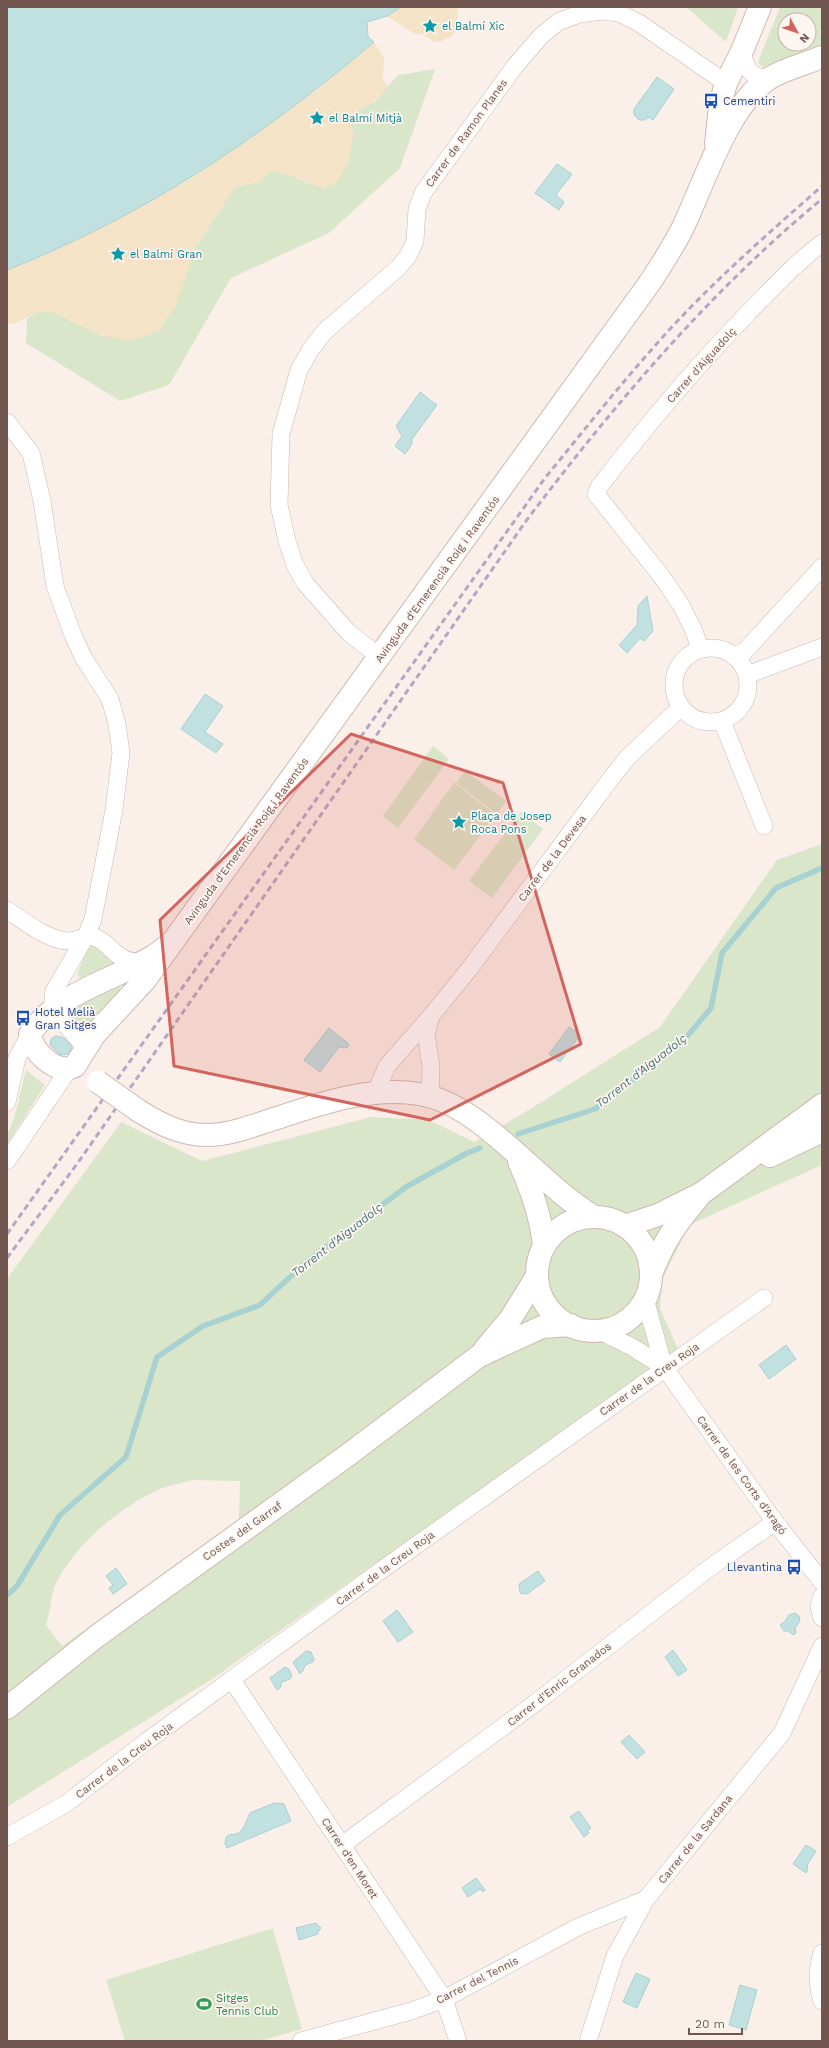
<svg xmlns="http://www.w3.org/2000/svg" width="829" height="2048" font-family="'Work Sans',sans-serif">
  <style>
    .green { fill: #dae6c9; fill-rule: evenodd }
    .sand { fill: #f5e3c8 }
    .water { fill: #c0e1e0; stroke: #a7d2d1 }
    .lines { fill: none; stroke-linecap: round; stroke-linejoin: round }
    .stream { stroke: #a7d2d1; stroke-width: 5.5 }
    .street-casing { stroke: #cbb8b0; stroke-width: 18 }
    .secondary-casing { stroke: #cfb9b1; stroke-width: 24 }
    .street { stroke: #fff; stroke-width: 17 }
    .secondary { stroke: #fff; stroke-width: 22 }
    .rail { stroke: #b2a8c3; stroke-width: 3; stroke-dasharray: 6 4; stroke-linecap: butt }
    .secondary-bridge-casing { stroke: #cfb9b1; stroke-width: 24; stroke-linecap: butt }
    .secondary-bridge { stroke: #fff; stroke-width: 22 }
    .marked { fill: #d4645e; fill-opacity: 0.2; stroke: #d4645e; stroke-width: 3; stroke-linejoin: round }
    .labels { text-anchor: middle; stroke-width: 3.5; stroke-linejoin: round; paint-order: stroke }
    .culture-label { font-size: 11px; fill: #0d838f; stroke: #fdf5ef; text-anchor: start }
    .transit-label { font-size: 11px; fill: #164399; stroke: #fdf5ef; text-anchor: start }
    .street-label { font-size: 11px; fill: #715650; stroke: #fdf5ef }
    .leisure-label { font-size: 11px; fill: #27864d; stroke: #fdf5ef; text-anchor: start }
    .water-label { font-size: 12px; font-style: italic; fill: #467474; stroke: #fdf5ef }
  </style>
  <rect width="100%" height="100%" fill="#faf0e9"/>
  <g class="green">
    <path d="M 686,7 L 738,7 L 726,42 Z"/>
    <path d="M 780,7 L 822,7 L 822,45 L 763,67 L 759,64 L 759,59 ZM 785,20 L 809,20 L 809,44 L 785,44 Z"/>
    <path d="M 435,69 L 400,168 L 329,233 L 231,278 L 169,385 L 120,401 L 26,343 L 27,319 C 32,315 40,311 47,311 C 55,311 93,332 104,336 L 182,286 L 196,246 L 234,188 L 258,182 L 272,171 C 291,173 307,184 325,188 L 348,162 L 353,135 L 351,125 L 357,110 L 375,101 L 398,75 Z"/>
    <path d="M 433,746 L 449,759 L 398,828 L 383,816 Z"/>
    <path d="M 465,771 L 506,801 L 497,814 L 456,783 Z"/>
    <path d="M 454,783 L 496,815 L 454,870 L 414,839 Z"/>
    <path d="M 521,812 L 543,829 L 492,898 L 469,881 Z"/>
    <path d="M 822,844 L 822,1165 L 689,1225 L 663,1278 L 660,1308 L 678,1349 L 215,1677 L 7,1807 L 7,1279 L 121,1122 L 202,1161 L 371,1117 L 429,1120 L 474,1142 L 527,1111 L 660,1027 L 777,860 ZM 193,1480 L 240,1481 L 239,1519 L 62,1646 L 46,1625 C 51,1611 50,1594 57,1581 C 79,1541 119,1508 160,1489 C 170,1485 182,1483 193,1480 Z"/>
    <path d="M 91,946 L 96,946 L 114,961 L 114,963 L 80,978 L 77,974 L 88,947 Z"/>
    <path d="M 118,985 L 120,987 L 120,990 L 85,1030 L 82,1029 L 68,1012 L 69,1006 Z"/>
    <path d="M 26,1070 L 45,1085 L 7,1144 L 7,1136 L 15,1115 Z"/>
    <path d="M 270,1929 L 273,1929 L 302,2029 L 260,2041 L 258,2039 L 252,2041 L 125,2041 L 106,1980 Z"/>
  </g>
  <g class="sand">
    <path d="M 401,7 L 457,7 L 458,13 L 455,31 L 452,36 L 440,42 L 435,42 L 423,35 L 413,33 L 387,16 Z"/>
    <path d="M 374,42 L 384,58 L 383,80 L 388,85 C 380,99 370,104 357,110 L 351,125 L 353,135 L 348,162 L 340,177 L 333,185 L 325,188 L 316,186 L 299,178 L 272,171 L 258,182 L 234,188 L 196,246 L 176,305 L 159,331 L 140,338 L 124,340 L 105,336 L 78,325 L 58,314 L 47,311 L 34,314 L 13,324 L 7,323 L 7,270 L 185,182 L 269,125 L 318,89 Z"/>
  </g>
  <g class="water">
    <path d="M 7,7 L 401,7 L 387,16 L 367,22 L 368,37 L 374,42 C 262,137 144,216 7,270 Z"/>
    <path d="M 657,77 L 674,89 L 653,120 L 649,117 L 645,120 L 639,120 L 634,115 L 634,109 Z"/>
    <path d="M 557,164 L 572,174 L 556,195 L 564,202 L 559,210 L 535,193 Z"/>
    <path d="M 420,392 L 437,405 L 412,439 L 412,444 L 405,454 L 395,446 L 402,436 L 396,426 Z"/>
    <path d="M 647,596 L 653,631 L 644,641 L 640,638 L 627,653 L 619,645 L 637,625 L 638,606 Z"/>
    <path d="M 205,694 L 223,706 L 205,732 L 223,744 L 216,753 L 181,729 Z"/>
    <path d="M 569,1027 L 580,1035 L 560,1062 L 549,1054 Z"/>
    <path d="M 329,1028 L 349,1044 L 347,1048 L 339,1047 L 320,1072 L 304,1060 Z"/>
    <path d="M 55,1036 C 64,1036 67,1040 72,1047 L 68,1054 L 60,1055 L 50,1045 L 51,1039 Z"/>
    <path d="M 786,1345 L 796,1359 L 769,1379 L 759,1365 Z"/>
    <path d="M 116,1568 L 127,1584 L 113,1594 L 109,1588 L 113,1585 L 106,1576 Z"/>
    <path d="M 538,1571 L 545,1581 L 527,1594 L 520,1593 L 519,1584 Z"/>
    <path d="M 397,1610 L 413,1632 L 398,1642 L 383,1621 Z"/>
    <path d="M 795,1613 L 799,1616 L 800,1621 L 795,1628 L 796,1633 L 793,1635 L 788,1631 L 784,1631 L 780,1625 L 785,1621 L 789,1615 Z"/>
    <path d="M 673,1650 L 687,1670 L 678,1676 L 665,1657 Z"/>
    <path d="M 306,1651 L 311,1652 L 314,1659 L 313,1662 L 305,1665 L 303,1671 L 300,1674 L 293,1662 Z"/>
    <path d="M 285,1667 L 289,1669 L 292,1676 L 290,1679 L 282,1682 L 280,1688 L 277,1690 L 270,1678 Z"/>
    <path d="M 629,1735 L 645,1752 L 637,1759 L 621,1742 Z"/>
    <path d="M 274,1803 L 284,1804 L 291,1821 L 227,1848 L 225,1844 C 225,1829 235,1838 241,1831 C 245,1827 247,1818 250,1813 Z"/>
    <path d="M 579,1811 L 591,1828 L 587,1830 L 589,1833 L 584,1837 L 570,1817 Z"/>
    <path d="M 806,1845 L 816,1851 L 807,1865 L 808,1870 L 806,1873 L 793,1864 Z"/>
    <path d="M 476,1878 L 485,1890 L 483,1892 L 480,1889 L 468,1897 L 462,1888 Z"/>
    <path d="M 316,1923 L 321,1928 L 318,1932 L 318,1934 L 299,1940 L 296,1928 Z"/>
    <path d="M 636,1973 L 650,1979 L 637,2008 L 623,2002 Z"/>
    <path d="M 740,1985 L 757,1990 L 746,2030 L 729,2025 Z"/>
  </g>
  <g class="lines">
    <g class="stream">
      <path d="M 518,1134 L 595,1109 L 683,1041 L 711,1008 L 722,953 L 776,888 L 822,868"/>
      <path d="M 7,1595 L 17,1586 L 60,1515 L 126,1457 L 157,1357 L 203,1326 L 260,1305 L 306,1262 L 406,1187 L 467,1153 L 480,1148"/>
    </g>
    <g class="street-casing">
      <g id="street">
        <path d="M 742,51 C 746,69 749,76 768,79"/>
        <path d="M 7,422 L 31,453 L 42,501 L 55,586 L 73,635 L 83,657 L 110,699 L 117,724 L 121,753 L 114,810 L 93,919 L 86,936 L 54,991 C 47,1016 75,1029 85,1049"/>
        <circle cx="711" cy="685" r="37"/>
        <path d="M 700,649 L 694,631 L 681,605 L 662,577 L 596,494 L 599,487 C 646,426 693,370 747,314 C 771,290 794,264 822,243"/>
        <path d="M 734,656 L 744,652 L 822,567"/>
        <path d="M 380,657 L 349,633 L 305,583 L 295,565 L 287,541 L 279,505 L 281,434 L 299,370 L 311,349 L 325,331 L 398,268 L 408,256 L 415,241 L 417,209 L 423,193 L 515,66 L 541,36 L 558,22 L 579,14 L 602,11 L 619,13 L 639,23 L 726,83"/>
        <path d="M 747,675 L 822,647"/>
        <path d="M 722,721 L 764,826"/>
        <path d="M 7,910 C 24,921 46,939 67,941 C 77,942 84,934 94,937 C 105,940 111,951 121,957 C 127,961 134,962 141,963"/>
        <path d="M 376,1092 L 387,1066 L 431,1016 L 470,968 L 609,781 L 628,757 L 681,707"/>
        <path d="M 430,1097 L 431,1066 L 426,1034 L 431,1016"/>
        <path d="M 7,1102 L 17,1058 L 30,1034"/>
        <path d="M 7,1161 L 69,1069"/>
        <path d="M 645,1299 L 664,1367 L 775,1522 L 822,1582"/>
        <path d="M 600,1331 L 632,1347 L 664,1367"/>
        <path d="M 822,1596 L 819,1606 L 822,1618"/>
        <path d="M 232,1680 L 444,1999 L 458,2041"/>
        <path d="M 7,1837 L 67,1803 L 147,1741 L 383,1569 L 764,1298"/>
        <path d="M 342,1845 L 534,1704 L 708,1569 L 775,1522"/>
        <path d="M 822,1953 C 817,1969 817,1986 822,2001"/>
        <path d="M 301,2041 L 411,2011 L 444,1999 L 578,1927 L 646,1899"/>
        <path d="M 588,2041 L 615,1956 L 646,1899 L 782,1733 L 822,1646"/>
      </g>
    </g>
    <g class="secondary-casing">
      <g id="secondary">
        <path d="M 716,144 L 720,106 L 726,83 L 742,51 L 760,7"/>
        <path d="M 171,943 C 165,947 159,953 152,957 C 111,981 57,993 30,1034 C 31,1051 57,1076 75,1066 L 95,1034 L 145,980 L 651,281 C 663,262 676,243 685,223 C 705,180 729,105 768,79 C 784,69 805,64 822,57"/>
        <path d="M 139,1111 C 160,1124 181,1135 207,1135 C 230,1135 255,1125 277,1118 C 322,1103 371,1086 419,1094 C 482,1104 537,1183 593,1216"/>
        <path d="M 770,1156 L 822,1131"/>
        <path d="M 519,1162 C 532,1190 541,1216 544,1246"/>
        <circle cx="594" cy="1274" r="57"/>
        <path d="M 625,1226 L 658,1215 L 702,1193 L 822,1105"/>
        <path d="M 652,1272 C 664,1241 676,1224 697,1199"/>
        <path d="M 485,1349 L 511,1318 L 537,1276"/>
        <path d="M 7,1708 L 97,1636 L 348,1455 L 479,1356 L 542,1327 L 571,1325"/>
      </g>
    </g>
    <use href="#street" class="street"/>
    <use href="#secondary" class="secondary"/>
    <g class="rail">
      <path d="M 7,1234 L 545,478 C 586,428 626,377 670,329 C 717,278 770,232 822,186"/>
      <path d="M 7,1258 L 77,1164 L 526,521 C 614,405 709,292 822,199"/>
    </g>
    <g class="secondary-bridge-casing">
      <path id="secondary-bridge" d="M 98,1082 L 139,1111"/>
    </g>
    <use href="#secondary-bridge" class="secondary-bridge"/>
  </g>
  <path class="marked" d="M 351,734 L 503,783 L 581,1044 L 430,1120 L 174,1066 L 160,920 Z"/>
  <defs>
    <g id="sight-bare" transform="scale(1.2)"><path d="M0-6L1.8-2.2L6-1.7L2.9 1.2L3.7 5.4L0 3.3L-3.7 5.4L-2.9 1.2L-6-1.7L-1.8-2.2Z" fill="#0f9aa8" stroke="#fdf5ef" stroke-width="2.5" paint-order="stroke"/></g>
    <g id="bus-bare" transform="scale(1.2)"><path d="M-5-6H5V4H4V6H2V4H-2V6H-4V4H-5ZM-3.5-4V0h7V-4ZM-3.5 1.2v1.5H-2V1.2ZM2 1.2v1.5H3.5V1.2Z" fill="#1a4fb4" stroke="#fdf5ef" stroke-width="2.5" paint-order="stroke"/></g>
    <g id="stadium-bare" transform="scale(1.2)"><path d="M0-5a6.5 5 0 1 0 0 10a6.5 5 0 1 0 0-10ZM-3.5-1.8h7v3.6h-7Z" fill="#2e9e5b" stroke="#fdf5ef" stroke-width="2.5" paint-order="stroke"/></g>
  </defs>
  <g fill-rule="evenodd">
    <use href="#sight-bare" x="430" y="26"/>
    <use href="#bus-bare" x="711" y="101"/>
    <use href="#sight-bare" x="317" y="118"/>
    <use href="#sight-bare" x="118" y="254"/>
    <use href="#sight-bare" x="459" y="822"/>
    <use href="#bus-bare" x="23" y="1018"/>
    <use href="#bus-bare" x="794" y="1567"/>
    <use href="#stadium-bare" x="204" y="2004"/>
  </g>
  <g class="labels">
    <g class="culture-label">
      <text x="442" y="30">el Balmí Xic</text>
      <text x="329" y="122">el Balmí Mitjà</text>
      <text x="130" y="258">el Balmí Gran</text>
      <text x="471" y="820">Plaça de Josep<tspan x="471" dy="13">Roca Pons</tspan></text>
    </g>
    <g class="transit-label">
      <text x="723" y="105">Cementiri</text>
      <text x="35" y="1016">Hotel Melià<tspan x="35" dy="13">Gran Sitges</tspan></text>
      <text x="782" y="1571" text-anchor="end">Llevantina</text>
    </g>
    <g class="street-label">
      <text transform="translate(466 133) rotate(-54)" y="4">Carrer de Ramon Planes</text>
      <text transform="translate(701 365) rotate(-48)" y="4">Carrer d'Aiguadolç</text>
      <text transform="translate(437 579) rotate(-54)" y="4">Avinguda d'Emerencià Roig i Raventós</text>
      <text transform="translate(246 841) rotate(-54)" y="4">Avinguda d'Emerencià Roig i Raventós</text>
      <text transform="translate(552 858) rotate(-53)" y="4">Carrer de la Devesa</text>
      <text transform="translate(649 1379) rotate(-35)" y="4">Carrer de la Creu Roja</text>
      <text transform="translate(742 1475) rotate(54)" y="4">Carrer de les Corts d'Aragó</text>
      <text transform="translate(242 1531) rotate(-35)" y="4">Costes del Garraf</text>
      <text transform="translate(385 1568) rotate(-36)" y="4">Carrer de la Creu Roja</text>
      <text transform="translate(559 1684) rotate(-38)" y="4">Carrer d'Enric Granados</text>
      <text transform="translate(124 1760) rotate(-37)" y="4">Carrer de la Creu Roja</text>
      <text transform="translate(695 1839) rotate(-51)" y="4">Carrer de la Sardana</text>
      <text transform="translate(350 1858) rotate(57)" y="4">Carrer d'en Moret</text>
      <text transform="translate(477 1980) rotate(-27)" y="4">Carrer del Tennis</text>
    </g>
    <g class="leisure-label">
      <text x="216" y="2002">Sitges<tspan x="216" dy="13">Tennis Club</tspan></text>
    </g>
    <g class="water-label">
      <text transform="translate(641 1071) rotate(-38)" y="4">Torrent d'Aiguadolç</text>
      <text transform="translate(337 1240) rotate(-38)" y="4">Torrent d'Aiguadolç</text>
    </g>
  </g>
  <rect width="829" height="2048" fill="none" stroke="#715650" stroke-width="16"/>
  <g transform="translate(797 32) rotate(130)"><circle r="19" fill="#fdf5ef" stroke="#c5b5af"/>
  <path d="M0-3L7 15L0 10L-7 15Z" fill="#d4645e"/>
  <text y="-6" font-size="11" font-weight="bold" text-anchor="middle" fill="#715650">N</text>
  </g>
  <path d="M689 2028v6h53v-6" fill="none" stroke="#715650" stroke-width="2"/>
  <text x="695" y="2028" font-size="12" fill="#715650" stroke="#fdf5ef" stroke-width="3" paint-order="stroke">20 m</text>
</svg>
